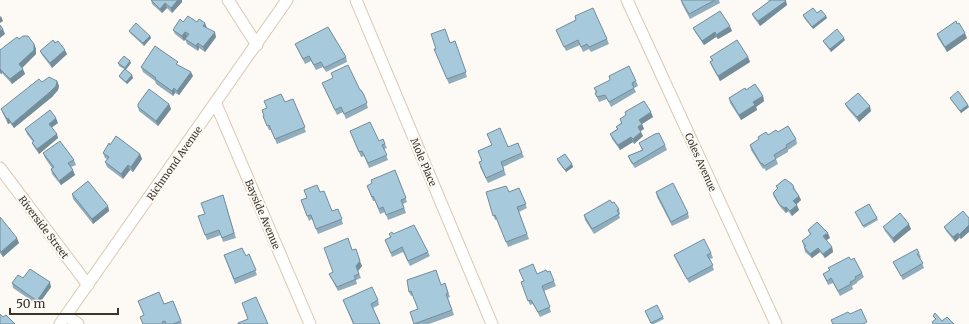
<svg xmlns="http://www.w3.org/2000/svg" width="969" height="324" font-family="Merriweather,serif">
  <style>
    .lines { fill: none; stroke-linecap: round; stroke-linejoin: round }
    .minor-casing { stroke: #d9c9b1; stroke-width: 13 }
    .minor { stroke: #fff; stroke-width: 11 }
    .wall { fill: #8fadbd }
    .shaded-wall { fill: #748d9a }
    .building { fill: #a6c9dc; stroke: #748d9a }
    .labels { text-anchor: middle; stroke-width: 4; stroke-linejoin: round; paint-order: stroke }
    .street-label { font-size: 10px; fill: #3c352b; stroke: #fdfaf5 }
  </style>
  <rect width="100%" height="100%" fill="#fdfaf5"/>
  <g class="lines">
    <g class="minor-casing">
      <g id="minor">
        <path d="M 228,0 L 257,45"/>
        <path d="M 356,0 L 492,324"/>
        <path d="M 627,0 L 776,324"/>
        <path d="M 216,104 L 310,324"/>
        <path d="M 0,168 L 88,285"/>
        <path d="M 67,316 L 78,324"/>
        <path d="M 60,324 L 287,0"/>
      </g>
    </g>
    <use href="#minor" class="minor"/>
  </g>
  <g class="wall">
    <path d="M 151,0 L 182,0 L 182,2 L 172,13 L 167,8 L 162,13 L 152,4 Z"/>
    <path d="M 681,0 L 719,0 L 720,3 L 690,19 L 682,4 Z"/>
    <path d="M 767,0 L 785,0 L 787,5 L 760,26 L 754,18 L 752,14 L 770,1 Z"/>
    <path d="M 817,13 L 826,16 L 827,18 L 813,29 L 804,18 L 803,15 Z"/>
    <path d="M 575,16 L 607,39 L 609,44 L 591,52 L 589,49 L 583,52 L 580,45 L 566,51 L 556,30 L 576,20 Z"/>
    <path d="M 183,22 L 207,28 L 206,28 L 216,37 L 205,52 L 199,48 L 198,51 L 187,44 L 185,39 L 187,36 L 184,41 L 175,34 L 173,30 Z"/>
    <path d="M 693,28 L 732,31 L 718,39 L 716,37 L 704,45 L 695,32 Z"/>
    <path d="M 129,31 L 150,36 L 151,38 L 144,46 L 130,33 Z"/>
    <path d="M 937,34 L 967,38 L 947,52 L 938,38 Z"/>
    <path d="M 19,39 L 34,44 L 36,49 L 36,54 L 22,68 L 25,74 L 12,84 L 2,73 L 1,74 L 0,73 L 0,50 Z"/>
    <path d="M 845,40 L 831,52 L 824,43 L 823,41 Z"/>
    <path d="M 455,41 L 467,77 L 449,84 L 436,54 L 450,43 Z"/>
    <path d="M 55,43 L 67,54 L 52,68 L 42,55 L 40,51 Z"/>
    <path d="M 295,44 L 346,57 L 347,62 L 326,72 L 323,67 L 316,70 L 311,61 L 305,64 Z"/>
    <path d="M 710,57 L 748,57 L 750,62 L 720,81 L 712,67 L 710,62 L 712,61 Z"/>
    <path d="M 118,63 L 131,63 L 126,70 L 133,78 L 127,84 L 120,78 L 119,76 L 124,69 L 119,66 Z"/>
    <path d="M 179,66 L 193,76 L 179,95 L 175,93 L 173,96 L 156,84 L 155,81 L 143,72 L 141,67 Z"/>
    <path d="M 57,81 L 59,86 L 58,90 L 52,97 L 14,128 L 10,123 L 8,124 L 3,114 L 1,109 L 42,82 Z"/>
    <path d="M 636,81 L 638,86 L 634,88 L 636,92 L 611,107 L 607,99 L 599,102 L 595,93 L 596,93 L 594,88 Z"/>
    <path d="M 322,83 L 360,90 L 364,95 L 368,108 L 346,119 L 343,112 L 337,115 Z"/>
    <path d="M 746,90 L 763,96 L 764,101 L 756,107 L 757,110 L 741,120 L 730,103 L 729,98 Z"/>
    <path d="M 950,98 L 969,107 L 961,113 L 951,100 Z"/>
    <path d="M 293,99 L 306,132 L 277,144 L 271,130 L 269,130 L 263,116 L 285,102 Z"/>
    <path d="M 169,104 L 171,109 L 158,126 L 139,111 L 138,107 Z"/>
    <path d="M 845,104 L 871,111 L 859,122 L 847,108 Z"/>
    <path d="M 625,112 L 653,117 L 642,124 L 644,129 L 640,131 L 643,136 L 634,144 L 633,142 L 620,150 L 612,139 L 610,134 L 617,129 L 616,127 L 621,123 L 620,119 L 626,115 Z"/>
    <path d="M 58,123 L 52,127 L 58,138 L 39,154 L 34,147 L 32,143 L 33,142 L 27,134 L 25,129 Z"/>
    <path d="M 350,131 L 385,144 L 387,148 L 384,149 L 388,160 L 369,168 L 364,156 L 361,157 Z"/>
    <path d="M 778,132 L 796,139 L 797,144 L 788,150 L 788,152 L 776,159 L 778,164 L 766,171 L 764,168 L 763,169 L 751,150 L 750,145 L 759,140 L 758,137 Z"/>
    <path d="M 487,134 L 508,147 L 522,153 L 524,157 L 503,167 L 506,175 L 488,183 L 480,167 L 482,161 L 478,151 L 492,145 Z"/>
    <path d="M 639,143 L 665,145 L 667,150 L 635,168 L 630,161 L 628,156 L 642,150 Z"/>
    <path d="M 110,145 L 140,154 L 142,159 L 133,172 L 130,170 L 123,179 L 107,167 L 105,162 L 107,159 L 105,158 L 103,153 Z"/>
    <path d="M 43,153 L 74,160 L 76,165 L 71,167 L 75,175 L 61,185 L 52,174 L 51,169 L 52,168 L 45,158 Z"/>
    <path d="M 557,159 L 572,164 L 573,167 L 566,172 L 558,162 Z"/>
    <path d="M 395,170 L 407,202 L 403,204 L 406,213 L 388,220 L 385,212 L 380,214 L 375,201 L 373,201 L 367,186 L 372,183 Z"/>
    <path d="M 776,186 L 794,187 L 796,191 L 799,196 L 801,200 L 796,204 L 799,210 L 792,216 L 788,211 L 786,213 L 781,208 L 774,197 L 773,193 L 777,189 Z"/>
    <path d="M 519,188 L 527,208 L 519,212 L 529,239 L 508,247 L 497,219 L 495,220 L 486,192 L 509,192 Z"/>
    <path d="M 320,192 L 332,211 L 338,209 L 343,224 L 318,234 L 312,219 L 309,221 L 301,200 Z"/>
    <path d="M 656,192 L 688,213 L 689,218 L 672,226 L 657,197 Z"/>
    <path d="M 72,194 L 108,206 L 109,211 L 93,224 L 73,199 Z"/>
    <path d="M 223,195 L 236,238 L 223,242 L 221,235 L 207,240 L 198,216 L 205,214 Z"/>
    <path d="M 612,203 L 619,209 L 620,214 L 619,215 L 620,218 L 594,234 L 585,220 L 584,215 Z"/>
    <path d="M 963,211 L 961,239 L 959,238 L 955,242 L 946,231 L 944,227 Z"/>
    <path d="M 855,212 L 877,218 L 878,220 L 864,228 Z"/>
    <path d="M 0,217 L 19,243 L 3,257 L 0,253 Z"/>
    <path d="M 883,227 L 911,229 L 894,243 L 885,231 Z"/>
    <path d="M 808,230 L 830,238 L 826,240 L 832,247 L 833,252 L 825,258 L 820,252 L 812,258 L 805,252 L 804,247 L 802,241 L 810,235 Z"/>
    <path d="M 393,234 L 428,252 L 430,256 L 410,266 L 403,252 L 392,257 L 385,240 L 390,237 Z"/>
    <path d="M 352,250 L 362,266 L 358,271 L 361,278 L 356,280 L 357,284 L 338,291 L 331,278 L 329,274 L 333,272 Z"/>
    <path d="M 711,253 L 713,258 L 710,259 L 714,270 L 689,283 L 676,260 L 674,255 Z"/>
    <path d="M 919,253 L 921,257 L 920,258 L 924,268 L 903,280 L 895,266 L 893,262 Z"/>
    <path d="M 249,254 L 257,275 L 235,284 L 224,255 L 246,256 Z"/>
    <path d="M 851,260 L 862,273 L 864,277 L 857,282 L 857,283 L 852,286 L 853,289 L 840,296 L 833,283 L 828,285 L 823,274 Z"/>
    <path d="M 547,272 L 554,281 L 556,286 L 544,291 L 551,312 L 540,317 L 533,304 L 530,305 L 521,282 L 537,274 Z"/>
    <path d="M 23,278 L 51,287 L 38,305 L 13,288 L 12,283 Z"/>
    <path d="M 407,280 L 441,285 L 445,283 L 450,297 L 448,298 L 454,315 L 429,324 L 414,324 L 418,309 L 413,295 L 411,296 L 409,292 Z"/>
    <path d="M 343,300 L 378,300 L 379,305 L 373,308 L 380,324 L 353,324 Z"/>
    <path d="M 173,301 L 182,324 L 143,324 L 164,304 Z"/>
    <path d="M 645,311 L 663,317 L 664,319 L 654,324 L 651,324 Z"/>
  </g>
  <g class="shaded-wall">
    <path d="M 178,0 L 182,0 L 182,2 L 172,13 L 171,8 Z"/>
    <path d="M 786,1 L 787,5 L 760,26 L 758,21 Z"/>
    <path d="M 165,3 L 167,8 L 162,13 L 160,9 Z"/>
    <path d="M 1,16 L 3,21 L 0,23 L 0,17 Z"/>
    <path d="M 826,16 L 827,18 L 813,29 L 812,27 Z"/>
    <path d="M 205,23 L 207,28 L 204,31 L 203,26 Z"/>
    <path d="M 730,26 L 732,31 L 718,39 L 716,35 Z"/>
    <path d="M 3,29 L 5,34 L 0,38 L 0,31 Z"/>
    <path d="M 185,32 L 187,36 L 184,41 L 182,36 Z"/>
    <path d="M 215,32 L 216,37 L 205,52 L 203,47 Z"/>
    <path d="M 715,32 L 716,37 L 704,45 L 702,41 Z"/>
    <path d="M 965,33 L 967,38 L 947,52 L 945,47 Z"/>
    <path d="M 150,36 L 151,38 L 144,46 L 143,43 Z"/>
    <path d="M 844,38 L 845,40 L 831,52 L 830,49 Z"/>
    <path d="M 198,43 L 199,48 L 198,51 L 196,46 Z"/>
    <path d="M 34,44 L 36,49 L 36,54 L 21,69 L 19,64 Z"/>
    <path d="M 65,50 L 67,54 L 52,68 L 50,63 Z"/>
    <path d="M 748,57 L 750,62 L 720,81 L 718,76 Z"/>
    <path d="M 130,61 L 131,63 L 125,70 L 125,68 Z"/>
    <path d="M 0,68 L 2,73 L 1,74 L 0,72 Z"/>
    <path d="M 23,69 L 25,74 L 12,84 L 10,79 Z"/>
    <path d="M 191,72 L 193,76 L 179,95 L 177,91 Z"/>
    <path d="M 132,75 L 133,78 L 127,84 L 126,82 Z"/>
    <path d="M 57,81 L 59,86 L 58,90 L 52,97 L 14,128 L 12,124 Z"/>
    <path d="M 174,88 L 175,93 L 173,96 L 172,91 Z"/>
    <path d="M 763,96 L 764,101 L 756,107 L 757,110 L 741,120 L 739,115 L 753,102 Z"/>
    <path d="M 169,104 L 171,109 L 158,126 L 156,121 Z"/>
    <path d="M 968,105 L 969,107 L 961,113 L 960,111 Z"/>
    <path d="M 870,106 L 871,111 L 859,122 L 857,117 Z"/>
    <path d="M 651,112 L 653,117 L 642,124 L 644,129 L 639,132 L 638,127 L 639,120 Z"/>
    <path d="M 8,118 L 10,123 L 8,124 L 7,119 Z"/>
    <path d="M 56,118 L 58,123 L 51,128 L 49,124 Z"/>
    <path d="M 641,132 L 643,136 L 634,144 L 633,139 Z"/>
    <path d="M 57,134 L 58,138 L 39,154 L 37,149 Z"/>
    <path d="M 631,137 L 633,142 L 620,150 L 618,145 Z"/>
    <path d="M 140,154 L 142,159 L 133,172 L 131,167 Z"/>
    <path d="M 572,164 L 573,167 L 566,172 L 565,170 Z"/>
    <path d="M 128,165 L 130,170 L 123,179 L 121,174 Z"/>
    <path d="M 73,170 L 75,175 L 61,185 L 59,181 Z"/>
    <path d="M 799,196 L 801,200 L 795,206 L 793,201 Z"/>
    <path d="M 797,205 L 799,210 L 792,216 L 790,211 Z"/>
    <path d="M 108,206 L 109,211 L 93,224 L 92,219 Z"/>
    <path d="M 786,207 L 788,211 L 786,213 L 784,208 Z"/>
    <path d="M 909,224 L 911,229 L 894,243 L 893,238 Z"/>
    <path d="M 969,225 L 969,232 L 961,239 L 959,235 Z"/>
    <path d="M 828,233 L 830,238 L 825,241 L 823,236 Z"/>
    <path d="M 958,233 L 959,238 L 955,242 L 953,237 Z"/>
    <path d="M 17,238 L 19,243 L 3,257 L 1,252 Z"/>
    <path d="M 832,247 L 833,252 L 825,258 L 823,254 Z"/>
    <path d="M 818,248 L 820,252 L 812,258 L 810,254 Z"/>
    <path d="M 360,261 L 362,266 L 358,271 L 356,266 Z"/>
    <path d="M 50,282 L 51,287 L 38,305 L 37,301 Z"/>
  </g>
  <g class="building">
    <path d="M 151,0 L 178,0 L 171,8 L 165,3 L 160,9 Z"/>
    <path d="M 681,0 L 715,0 L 689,14 Z"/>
    <path d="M 771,0 L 785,0 L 786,1 L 758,21 L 752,14 Z"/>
    <path d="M 593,8 L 607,39 L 589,47 L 587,44 L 581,47 L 578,40 L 564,47 L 556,30 L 576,20 L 575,16 Z"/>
    <path d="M 813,8 L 817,13 L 821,10 L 826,16 L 812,27 L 803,15 Z"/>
    <path d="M 720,11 L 730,26 L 716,35 L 715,32 L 702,41 L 693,28 Z"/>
    <path d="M 188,16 L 197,22 L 199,19 L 205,23 L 203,26 L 215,32 L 203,47 L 198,43 L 196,46 L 185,39 L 189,34 L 185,32 L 182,36 L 173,30 L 180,19 L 183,22 Z"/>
    <path d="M 956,21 L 957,24 L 959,23 L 965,33 L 945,47 L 937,34 Z"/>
    <path d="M 136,23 L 150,36 L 143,43 L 129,31 Z"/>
    <path d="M 0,25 L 3,29 L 0,31 Z"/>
    <path d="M 328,27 L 346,57 L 324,68 L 321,62 L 314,65 L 309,56 L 303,59 L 295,44 Z"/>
    <path d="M 445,29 L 450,43 L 455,41 L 466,72 L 447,79 L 434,49 L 436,49 L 431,34 Z"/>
    <path d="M 837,29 L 844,38 L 830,49 L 823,41 Z"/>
    <path d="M 23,36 L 28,36 L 34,44 L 34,50 L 19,64 L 23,69 L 10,79 L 0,69 L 0,50 L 17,37 L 19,39 Z"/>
    <path d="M 53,40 L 55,43 L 58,41 L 65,50 L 50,63 L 40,51 Z"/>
    <path d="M 737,40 L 748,57 L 718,76 L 710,62 L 713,60 L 710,57 Z"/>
    <path d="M 155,46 L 178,62 L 176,64 L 191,72 L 177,91 L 174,88 L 172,91 L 155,79 L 156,78 L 141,67 Z"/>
    <path d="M 124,56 L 130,61 L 125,68 L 118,63 Z"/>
    <path d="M 348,65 L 360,90 L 361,90 L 364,95 L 367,103 L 344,114 L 341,107 L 335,110 L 322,83 L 333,78 L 331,73 Z"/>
    <path d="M 629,66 L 636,81 L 632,83 L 634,88 L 609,102 L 605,95 L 597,97 L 595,93 L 597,92 L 594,88 L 610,80 L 609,76 Z"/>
    <path d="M 125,69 L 132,75 L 126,82 L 119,76 Z"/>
    <path d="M 49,77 L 57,81 L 56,86 L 50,92 L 12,124 L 8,118 L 7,119 L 1,109 L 39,79 L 42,82 Z"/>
    <path d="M 755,84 L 763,96 L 753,102 L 755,105 L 739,115 L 729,98 L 745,88 L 746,90 Z"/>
    <path d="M 149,89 L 169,104 L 156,121 L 138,107 L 138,104 Z"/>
    <path d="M 958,91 L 968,105 L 960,111 L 950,98 Z"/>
    <path d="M 858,93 L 870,106 L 857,117 L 845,104 Z"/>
    <path d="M 281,94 L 285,102 L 293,99 L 305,127 L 275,139 L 269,125 L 267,126 L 263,116 L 264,116 L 262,110 L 267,108 L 264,101 Z"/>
    <path d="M 644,101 L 651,112 L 639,120 L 642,124 L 638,127 L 641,132 L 633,139 L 631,137 L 618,145 L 610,134 L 618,129 L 616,127 L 622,123 L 620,119 L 626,115 L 625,112 Z"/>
    <path d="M 50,110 L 56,118 L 49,124 L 57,134 L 37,149 L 32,143 L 34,141 L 25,129 Z"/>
    <path d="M 370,122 L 379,141 L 383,139 L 385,144 L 382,145 L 387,155 L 368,163 L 362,151 L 359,152 L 350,131 Z"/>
    <path d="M 788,126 L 796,139 L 786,145 L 787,147 L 774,155 L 776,159 L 764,166 L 762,163 L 761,164 L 750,145 L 759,139 L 758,137 L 766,132 L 768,135 L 776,130 L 778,132 Z"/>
    <path d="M 500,128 L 508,147 L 518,143 L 522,153 L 501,162 L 504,170 L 486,178 L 479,162 L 482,161 L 478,151 L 492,145 L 487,134 Z"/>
    <path d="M 659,133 L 665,145 L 633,164 L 628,156 L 643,150 L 639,143 L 655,134 Z"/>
    <path d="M 116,136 L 140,154 L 131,167 L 128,165 L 121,174 L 105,162 L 109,157 L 103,153 L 109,143 L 110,145 Z"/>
    <path d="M 60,141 L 74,160 L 68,163 L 73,170 L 59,181 L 51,169 L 54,167 L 43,153 Z"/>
    <path d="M 565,154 L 572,164 L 565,170 L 557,159 Z"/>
    <path d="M 395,170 L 406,198 L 401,200 L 404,208 L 386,215 L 383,207 L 379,209 L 373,196 L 372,197 L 367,186 L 372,183 L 371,180 Z"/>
    <path d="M 785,179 L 792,184 L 794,187 L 793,188 L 799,196 L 793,201 L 797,205 L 790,211 L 786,207 L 784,208 L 779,204 L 773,193 L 778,188 L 776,186 Z"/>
    <path d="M 88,181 L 108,206 L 92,219 L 72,194 Z"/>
    <path d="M 673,183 L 688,213 L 671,222 L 656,192 Z"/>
    <path d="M 317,185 L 320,192 L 324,191 L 332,211 L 338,209 L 342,219 L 316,229 L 311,215 L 307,216 L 301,200 L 307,198 L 304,190 Z"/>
    <path d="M 506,186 L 509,192 L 519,188 L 526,204 L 517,207 L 527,234 L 506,242 L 495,215 L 493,216 L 486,192 Z"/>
    <path d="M 223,195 L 234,233 L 222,238 L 219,230 L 205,235 L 198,216 L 205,214 L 201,203 Z"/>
    <path d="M 610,200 L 612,203 L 614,202 L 619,209 L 617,210 L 619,214 L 592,229 L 584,215 Z"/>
    <path d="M 869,204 L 877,218 L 863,226 L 855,212 Z"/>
    <path d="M 963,211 L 969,218 L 969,225 L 959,235 L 958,233 L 953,237 L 944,227 Z"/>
    <path d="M 900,213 L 909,224 L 893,238 L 883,227 Z"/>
    <path d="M 0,217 L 17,238 L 1,252 L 0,250 Z"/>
    <path d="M 817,222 L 828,233 L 823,236 L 832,247 L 823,254 L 818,248 L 810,254 L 804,247 L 806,246 L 802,241 L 811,234 L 808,230 Z"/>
    <path d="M 414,225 L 428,252 L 408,261 L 402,247 L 391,253 L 385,240 L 391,237 L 389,234 L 392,232 L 393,234 Z"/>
    <path d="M 348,238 L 352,250 L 356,249 L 360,261 L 356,266 L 359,274 L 354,276 L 356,279 L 337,287 L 329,274 L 333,272 L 324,248 Z"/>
    <path d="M 704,239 L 711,253 L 707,255 L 713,265 L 687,279 L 674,255 Z"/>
    <path d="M 242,248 L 246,256 L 249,254 L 256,270 L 234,279 L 224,255 Z"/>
    <path d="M 917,249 L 919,253 L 917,254 L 923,263 L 901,276 L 893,262 Z"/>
    <path d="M 849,257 L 851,260 L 854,258 L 862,273 L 855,277 L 856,279 L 850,282 L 851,284 L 838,291 L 831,278 L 827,281 L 823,274 L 830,270 L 828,268 Z"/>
    <path d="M 533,264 L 537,274 L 546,270 L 547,272 L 550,271 L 554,281 L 542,286 L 550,307 L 538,312 L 531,300 L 528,301 L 521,282 L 524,281 L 519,270 Z"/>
    <path d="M 30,269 L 50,282 L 37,301 L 12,283 L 18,275 L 23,278 Z"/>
    <path d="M 436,270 L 441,285 L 445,283 L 448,293 L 446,294 L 452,310 L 414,324 L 410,312 L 418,309 L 411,291 L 409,292 L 407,280 Z"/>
    <path d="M 372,287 L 378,300 L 371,304 L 380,324 L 354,324 L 343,300 Z"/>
    <path d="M 159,292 L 164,304 L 173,301 L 181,321 L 173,324 L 166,324 L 165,321 L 162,322 L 163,324 L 143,324 L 140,317 L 144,315 L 138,301 Z"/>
    <path d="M 256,297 L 268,324 L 238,324 L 238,323 L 248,319 L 242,303 Z"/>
    <path d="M 657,305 L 663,317 L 651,323 L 645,311 Z"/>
    <path d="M 861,309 L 867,322 L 863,324 L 833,324 L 831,320 L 848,312 L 850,314 Z"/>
    <path d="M 935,313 L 942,321 L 947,317 L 954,324 L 933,324 L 932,322 L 936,319 L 933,316 Z"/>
    <path d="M 0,314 L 3,317 L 6,315 L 15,324 L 0,324 Z"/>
  </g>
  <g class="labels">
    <g class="street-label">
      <text transform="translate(424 162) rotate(67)" y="4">Mole Place</text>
      <text transform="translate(701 162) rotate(66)" y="4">Coles Avenue</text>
      <text transform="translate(174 163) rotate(-55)" y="4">Richmond Avenue</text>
      <text transform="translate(263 214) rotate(67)" y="4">Bayside Avenue</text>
      <text transform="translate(44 227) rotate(53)" y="4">Riverside Street</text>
    </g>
  </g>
  <path d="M10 308v6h108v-6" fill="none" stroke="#3c352b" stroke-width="2"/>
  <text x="16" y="308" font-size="12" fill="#3c352b" stroke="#fdfaf5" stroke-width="3" paint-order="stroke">50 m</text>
</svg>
